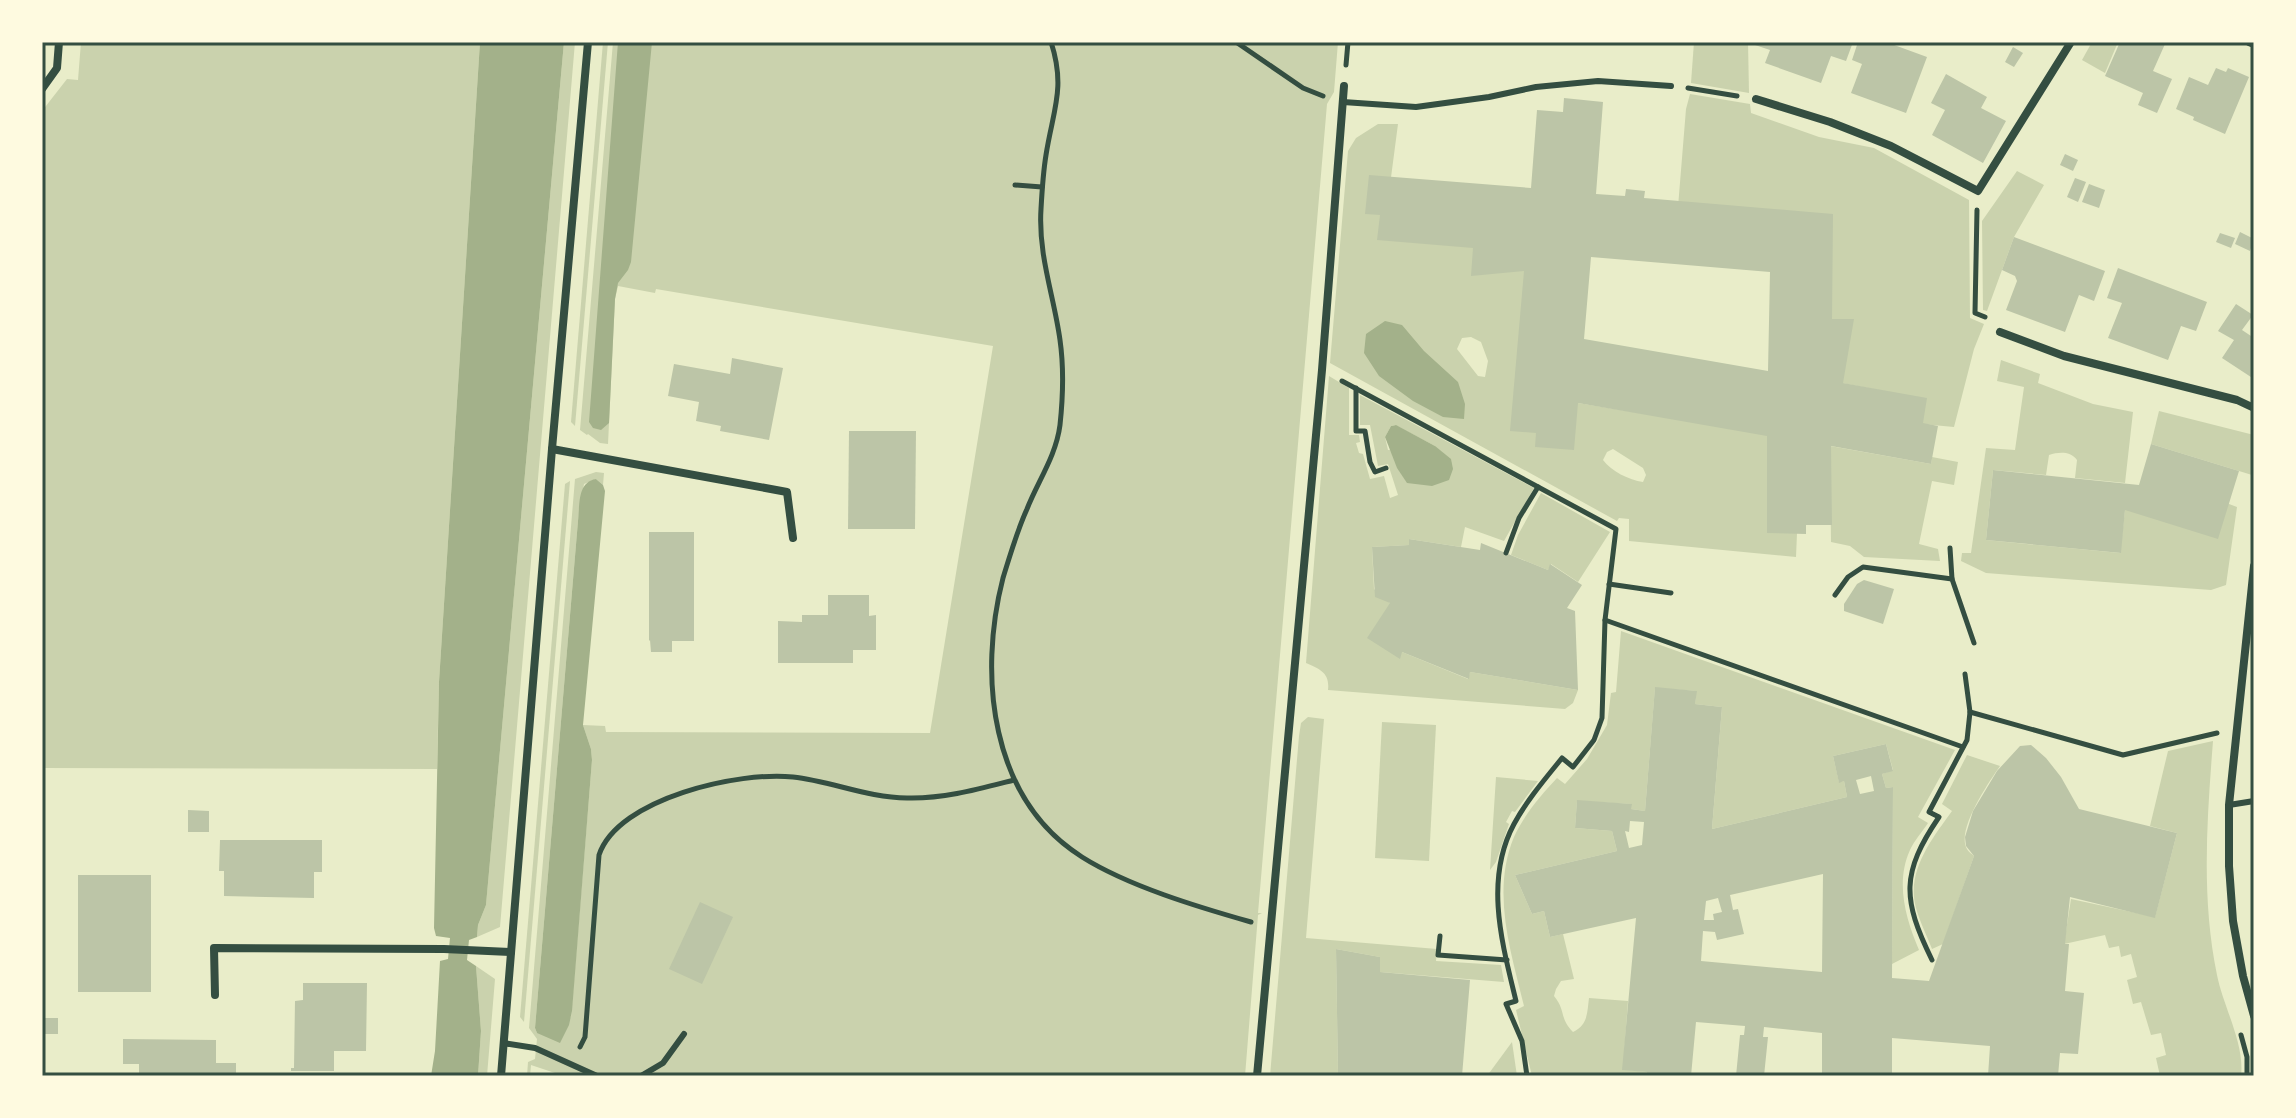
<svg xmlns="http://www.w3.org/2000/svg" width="2296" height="1118" font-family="Quicksand,sans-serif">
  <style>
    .green { fill: #cad2ad; fill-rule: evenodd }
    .water { fill: #a3b18a }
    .building { fill: #bcc5a7; fill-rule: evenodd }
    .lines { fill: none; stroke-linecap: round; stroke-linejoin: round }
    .path { stroke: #344e41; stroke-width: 5 }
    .service { stroke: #344e41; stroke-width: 6 }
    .minor { stroke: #344e41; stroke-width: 8 }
    .neatline { fill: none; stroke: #344e41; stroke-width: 3 }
  </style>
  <rect width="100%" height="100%" fill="#e9edc9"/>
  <g class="green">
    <path d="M 81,42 L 480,42 L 439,682 L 437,769 L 42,768 L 42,111 L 67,79 L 78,80 Z"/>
    <path d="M 564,42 L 575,42 L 500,927 L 477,937 L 478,925 L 486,905 Z"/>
    <path d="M 603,42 L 608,42 L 575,426 L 571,422 Z"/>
    <path d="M 613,42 L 1338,42 L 1334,92 L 1327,104 L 1258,913 L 1262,913 L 1258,915 L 1245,1076 L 558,1076 L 558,1074 L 531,1065 L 530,1076 L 527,1076 L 528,1062 L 535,1059 L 537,1039 L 529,1028 L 575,479 L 596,472 L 604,473 L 603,485 L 596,479 L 584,484 L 578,521 L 535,1028 L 537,1033 L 571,1017 L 592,760 L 591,749 L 583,725 L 605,726 L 606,732 L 930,733 L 993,346 L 656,289 L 655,293 L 618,286 L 615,299 L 608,444 L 600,443 L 588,434 L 587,435 L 580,430 Z"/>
    <path d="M 1694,42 L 1748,42 L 1749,93 L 1691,83 Z"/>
    <path d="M 2092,42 L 2118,42 L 2105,73 L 2082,60 Z"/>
    <path d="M 1690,94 L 1750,104 L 1751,113 L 1819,137 L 1874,148 L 1969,200 L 1970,318 L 1984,324 L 1974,349 L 1954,427 L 1922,424 L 1926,399 L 1826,380 L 1827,219 L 1678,207 L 1686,109 Z"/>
    <path d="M 1378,124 L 1398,124 L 1390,185 L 1382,214 L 1527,252 L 1578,403 L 1768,434 L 1797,533 L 1796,557 L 1629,541 L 1629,519 L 1619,518 L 1617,521 L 1330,363 L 1348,151 L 1356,138 ZM 1471,337 L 1481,342 L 1488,361 L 1485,377 L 1478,376 L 1457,349 L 1462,338 ZM 1613,449 L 1643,468 L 1646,475 L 1643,482 C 1629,480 1611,471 1603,460 L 1607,452 Z"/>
    <path d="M 2017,171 L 2044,185 L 2014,237 L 1987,311 L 1983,310 L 1982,221 Z"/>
    <path d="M 2001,360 L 2040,374 L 2038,383 L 2093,404 L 2133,412 L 2125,483 L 2075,478 L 2077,460 C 2070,451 2059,452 2049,455 L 2046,475 L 1993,470 L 1986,540 L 2120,553 L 2125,510 L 2229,504 L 2237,507 L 2226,585 L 2211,590 L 1986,573 L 1961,561 L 1962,553 L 1971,553 L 1986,448 L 2015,450 L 2024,387 L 1997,381 Z"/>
    <path d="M 1329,376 L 1349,388 L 1349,435 L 1359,435 L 1360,442 L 1356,443 L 1359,453 L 1363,454 L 1370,479 L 1384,476 L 1390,498 L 1398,495 L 1388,464 L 1378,466 L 1370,425 L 1360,425 L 1360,395 L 1534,488 L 1504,541 L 1465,527 L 1461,547 L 1409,539 L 1409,545 L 1372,547 L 1374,589 L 1390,603 L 1402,652 L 1468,679 L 1470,672 L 1578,690 L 1573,703 L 1565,709 L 1328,690 C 1330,673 1320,669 1306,663 ZM 1395,425 L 1435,446 L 1388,450 L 1385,437 L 1391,426 Z"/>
    <path d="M 2159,411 L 2254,435 L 2254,470 L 2252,475 L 2151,444 Z"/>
    <path d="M 1830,446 L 1931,464 L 1932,457 L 1958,462 L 1954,485 L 1932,481 L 1919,544 L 1938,549 L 1940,561 L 1864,557 L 1850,546 L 1831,542 Z"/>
    <path d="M 570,481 L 524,1022 L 520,1017 L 565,484 Z"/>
    <path d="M 1541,493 L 1610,532 L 1578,582 L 1551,564 L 1548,570 L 1511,555 L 1518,535 Z"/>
    <path d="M 1621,631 L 1955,750 L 1918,817 L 1928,823 C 1922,832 1914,841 1910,850 C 1895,883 1906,919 1919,950 L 1892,964 L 1893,787 L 1886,788 L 1882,774 L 1893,770 L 1886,744 L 1833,756 L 1839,782 L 1844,781 L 1847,797 L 1712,829 L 1722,707 L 1695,704 L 1696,691 L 1655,688 L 1645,811 L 1631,809 L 1631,804 L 1577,801 L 1575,828 L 1612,831 L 1617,851 L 1515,875 L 1532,914 L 1544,911 L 1550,937 L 1563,934 L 1574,979 L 1561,981 L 1556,989 L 1554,996 C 1566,1010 1559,1018 1573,1032 C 1588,1025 1587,1013 1589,998 L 1628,1001 L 1623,1069 L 1647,1072 L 1646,1076 L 1532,1076 L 1516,1010 L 1524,1006 C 1511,952 1491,892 1514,837 C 1524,815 1541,795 1557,778 L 1565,784 L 1587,759 L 1607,725 L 1611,693 L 1616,692 Z"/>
    <path d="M 1308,717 L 1324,719 L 1306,938 L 1437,949 L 1436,961 L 1501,965 L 1504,982 L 1380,972 L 1380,957 L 1336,949 L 1338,1076 L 1270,1076 L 1299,736 L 1301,723 Z"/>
    <path d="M 1382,722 L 1436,725 L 1429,861 L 1375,858 Z"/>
    <path d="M 2213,741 C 2207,819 2201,898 2217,975 C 2223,1006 2245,1044 2241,1076 L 2160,1076 L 2156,1058 L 2166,1055 L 2161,1033 L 2151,1035 L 2141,1002 L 2133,1004 L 2127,980 L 2137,977 L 2131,954 L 2121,957 L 2119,946 L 2109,948 L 2105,935 L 2064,944 L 2071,899 L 2155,917 L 2177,833 L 2150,826 L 2168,751 Z"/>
    <path d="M 1967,755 L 2000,766 C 1989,782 1958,827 1966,847 C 1968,852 1971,853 1974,856 L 1943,944 L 1932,949 C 1927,936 1920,922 1916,908 C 1906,871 1932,839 1952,811 L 1942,804 Z"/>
    <path d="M 1496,777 L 1538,781 L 1515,812 L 1512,811 L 1506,822 L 1509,824 L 1496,862 L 1490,870 Z"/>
    <path d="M 476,966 L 495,979 L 487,1076 L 478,1076 L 481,1031 Z"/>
    <path d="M 1512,1042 L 1517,1076 L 1487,1076 Z"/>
  </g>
  <g class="water">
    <path d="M 480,42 L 564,42 L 486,905 L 478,925 L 477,937 L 469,940 L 467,960 L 476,966 L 481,1031 L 478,1076 L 431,1076 L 435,1051 L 440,961 L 448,959 L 450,938 L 436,936 L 434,928 L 439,682 Z"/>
    <path d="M 618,42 L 652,42 L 631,262 L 628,270 L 618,283 L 615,299 L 609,423 L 601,430 L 593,428 L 589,422 Z"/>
    <path d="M 1385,321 L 1402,325 L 1424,351 L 1458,382 L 1465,404 L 1464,419 L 1443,417 L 1413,401 L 1379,376 L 1364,353 L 1366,334 Z"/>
    <path d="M 1396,425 L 1435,446 L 1451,459 L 1453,469 L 1449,480 L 1432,486 L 1407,483 L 1397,468 L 1385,437 L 1391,426 Z"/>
    <path d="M 596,479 L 603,485 L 605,491 L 583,725 L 591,749 L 592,760 L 572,1011 L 569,1025 L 560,1043 L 537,1033 L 535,1028 L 578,521 C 580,505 577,482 596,479 Z"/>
  </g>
  <g class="building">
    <path d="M 1756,42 L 1853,42 L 1846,61 L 1831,56 L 1821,83 L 1765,63 L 1770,50 L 1755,45 Z"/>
    <path d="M 1858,42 L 1886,42 L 1927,57 L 1906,113 L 1851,93 L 1862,64 L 1852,60 Z"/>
    <path d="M 2120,42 L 2160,42 L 2165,44 L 2153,71 L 2172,79 L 2157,113 L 2138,105 L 2143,93 L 2105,76 Z"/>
    <path d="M 2013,47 L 2023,53 L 2014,67 L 2005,62 Z"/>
    <path d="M 2216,68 L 2226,72 L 2228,68 L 2249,77 L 2225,134 L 2193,120 L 2194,117 L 2176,109 L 2189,77 L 2208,85 Z"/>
    <path d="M 1946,74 L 1987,97 L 1981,108 L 2006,121 L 1983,163 L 1932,135 L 1945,110 L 1931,103 Z"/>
    <path d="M 1564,98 L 1603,102 L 1596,194 L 1625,196 L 1626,189 L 1645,191 L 1644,198 L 1833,214 L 1832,319 L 1854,319 L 1843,383 L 1927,398 L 1923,423 L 1938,426 L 1931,464 L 1831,446 L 1832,525 L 1806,525 L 1806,534 L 1767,533 L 1767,436 L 1578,403 L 1574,450 L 1535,447 L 1536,433 L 1510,431 L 1524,271 L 1471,276 L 1473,248 L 1377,240 L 1380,215 L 1365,214 L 1369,175 L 1531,188 L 1537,110 L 1563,112 ZM 1591,257 L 1770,272 L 1768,371 L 1584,339 Z"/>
    <path d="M 2065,154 L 2078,160 L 2073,171 L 2060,165 Z"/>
    <path d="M 2075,178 L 2086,182 L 2078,202 L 2067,197 Z"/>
    <path d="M 2089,184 L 2105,190 L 2099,208 L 2082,202 Z"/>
    <path d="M 2240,232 L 2254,239 L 2250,251 L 2235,244 Z"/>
    <path d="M 2220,233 L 2235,238 L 2231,248 L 2216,242 Z"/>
    <path d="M 2014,237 L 2105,271 L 2094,301 L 2079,295 L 2065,332 L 2006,310 L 2017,281 L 2015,276 L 2002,270 Z"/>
    <path d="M 2118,268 L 2207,302 L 2196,331 L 2181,326 L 2168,360 L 2108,338 L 2122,303 L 2107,298 Z"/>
    <path d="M 2236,304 L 2253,315 L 2242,330 L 2254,338 L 2254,379 L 2222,358 L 2234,340 L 2218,331 Z"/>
    <path d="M 732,358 L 783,368 L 769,440 L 720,431 L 721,426 L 696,421 L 699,402 L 668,396 L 674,364 L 730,374 Z"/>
    <path d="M 849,431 L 916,431 L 915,529 L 848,529 Z"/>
    <path d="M 2151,444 L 2239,471 L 2218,539 L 2125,510 L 2121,553 L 1986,540 L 1993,470 L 2139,485 Z"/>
    <path d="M 649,532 L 694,532 L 694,641 L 672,641 L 672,652 L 651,652 L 650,640 L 649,641 Z"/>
    <path d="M 1409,539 L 1480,550 L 1481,543 L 1548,570 L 1550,564 L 1582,585 L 1567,608 L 1575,611 L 1578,690 L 1470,672 L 1469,679 L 1402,652 L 1400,659 L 1367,638 L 1390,603 L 1375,597 L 1372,547 L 1409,545 Z"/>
    <path d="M 1864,580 L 1894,589 L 1883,624 L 1844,611 L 1844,604 L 1857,584 Z"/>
    <path d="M 828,595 L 869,595 L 869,616 L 876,615 L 876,650 L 853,650 L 853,663 L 778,663 L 778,621 L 802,622 L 802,615 L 828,615 Z"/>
    <path d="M 1655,687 L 1697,691 L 1695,704 L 1722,707 L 1712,829 L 1847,797 L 1844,781 L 1839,783 L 1833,756 L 1886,744 L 1893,771 L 1882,774 L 1886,788 L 1893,787 L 1892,978 L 1929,981 L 1974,856 L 1966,846 L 1965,837 L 1973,811 L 1997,771 L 2020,746 L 2031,745 L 2046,758 L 2061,777 L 2079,809 L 2177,833 L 2155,918 L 2070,897 L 2065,944 L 2069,944 L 2065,991 L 2084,993 L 2078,1054 L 2060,1053 L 2058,1076 L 1988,1076 L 1990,1046 L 1892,1038 L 1892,1076 L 1822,1076 L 1822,1033 L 1764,1027 L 1763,1037 L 1768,1037 L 1764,1076 L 1736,1076 L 1740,1035 L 1744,1035 L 1745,1026 L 1696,1022 L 1691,1076 L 1646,1076 L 1647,1072 L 1622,1070 L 1636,918 L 1550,937 L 1544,911 L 1532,914 L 1515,875 L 1617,851 L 1612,831 L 1575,828 L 1577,800 L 1632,804 L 1631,809 L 1645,811 ZM 1871,776 L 1874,791 L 1860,794 L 1856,780 ZM 1630,821 L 1644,822 L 1642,845 L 1629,848 L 1625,831 L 1629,832 ZM 1823,874 L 1822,972 L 1701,961 L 1703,931 L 1715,932 L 1717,940 L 1744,934 L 1738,909 L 1733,910 L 1730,895 ZM 1718,898 L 1722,912 L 1713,914 L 1714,920 L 1704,920 L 1706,901 Z"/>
    <path d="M 188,810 L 209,811 L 209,832 L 188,832 Z"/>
    <path d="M 220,840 L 322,840 L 322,872 L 314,872 L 314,898 L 224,896 L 224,871 L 219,871 Z"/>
    <rect x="78" y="875" width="73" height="117"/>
    <path d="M 700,902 L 733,917 L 702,984 L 669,969 Z"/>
    <path d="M 1336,949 L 1380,957 L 1380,972 L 1470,980 L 1462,1076 L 1338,1076 Z"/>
    <path d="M 303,983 L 367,983 L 366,1051 L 334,1051 L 334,1071 L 291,1071 L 291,1068 L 294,1068 L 295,1001 L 303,1000 Z"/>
    <rect x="42" y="1018" width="16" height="16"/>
    <path d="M 123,1039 L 216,1040 L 216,1063 L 236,1063 L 236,1076 L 139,1076 L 139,1064 L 123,1064 Z"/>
  </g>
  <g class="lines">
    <g class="path">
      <path d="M 1051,42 C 1066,88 1053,110 1046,155 C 1043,173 1042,191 1041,209 C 1038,255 1054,296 1060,340 C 1064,368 1063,397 1060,425 C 1056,456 1038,481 1027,509 C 1017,531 1010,555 1003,578 C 978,675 990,799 1082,857 C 1128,886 1198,907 1251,922"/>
      <path d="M 1236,42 L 1303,88 L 1323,96"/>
      <path d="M 1346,65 L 1348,42"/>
      <path d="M 1688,88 L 1737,96"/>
      <path d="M 1015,185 L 1042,187"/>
      <path d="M 1977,210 L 1975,313 L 1985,317"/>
      <path d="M 1342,381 L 1616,529 L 1605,620 L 1602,718 L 1594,740 L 1573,767 L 1562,758 C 1545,779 1527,800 1514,824 C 1484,880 1502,943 1516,1001 L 1506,1004 L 1522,1041 L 1527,1076"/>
      <path d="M 1356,388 L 1356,431 L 1365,431 L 1370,462 L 1375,472 L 1386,468"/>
      <path d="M 1950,548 L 1952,579 L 1974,643"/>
      <path d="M 1506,553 L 1519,518 L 1538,487"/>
      <path d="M 1609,584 L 1671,593"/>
      <path d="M 1835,595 L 1848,577 L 1863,567 L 1952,579"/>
      <path d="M 1605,620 L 1963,747"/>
      <path d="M 1970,712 L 2123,755 L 2217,733"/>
      <path d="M 1440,936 L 1438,955 L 1507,960"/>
      <path d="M 1932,960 C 1902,899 1901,873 1939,817 L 1929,812 L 1967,740 L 1970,712 L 1965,674"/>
      <path d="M 2241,1035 L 2247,1057 L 2247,1076"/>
      <path d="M 580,1047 L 585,1037 L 599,855 C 618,798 740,771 793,777 C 831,781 868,798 907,798 C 944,799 979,789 1014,780"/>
    </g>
    <g class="service">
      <path d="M 1343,102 L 1416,107 L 1489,97 L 1536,87 L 1598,81 L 1671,86"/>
      <path d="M 2229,805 L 2254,801"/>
      <path d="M 503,1043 L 535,1048 L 597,1076"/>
      <path d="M 641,1076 L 663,1063 L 684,1034"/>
    </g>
    <g class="minor">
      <path d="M 2249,42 L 2254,44"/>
      <path d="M 42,89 L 57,68 L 59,42"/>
      <path d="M 1756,99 L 1830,122 L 1891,146 L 1978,191 L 2071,42"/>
      <path d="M 2000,332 L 2064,356 L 2237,400 L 2254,408"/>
      <path d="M 552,449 L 787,492 L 793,538"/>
      <path d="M 2254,566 L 2229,805 L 2229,866 L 2233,921 L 2243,976 L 2254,1016"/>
      <path d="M 215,995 L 214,948 L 444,949 L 511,952"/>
      <path d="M 501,1076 L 552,449 L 588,42"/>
      <path d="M 1257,1076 L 1322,370 L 1344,86"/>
    </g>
  </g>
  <rect width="2296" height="1118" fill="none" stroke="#fefae0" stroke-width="88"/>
  <rect x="44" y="44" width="2208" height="1030" class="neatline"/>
</svg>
